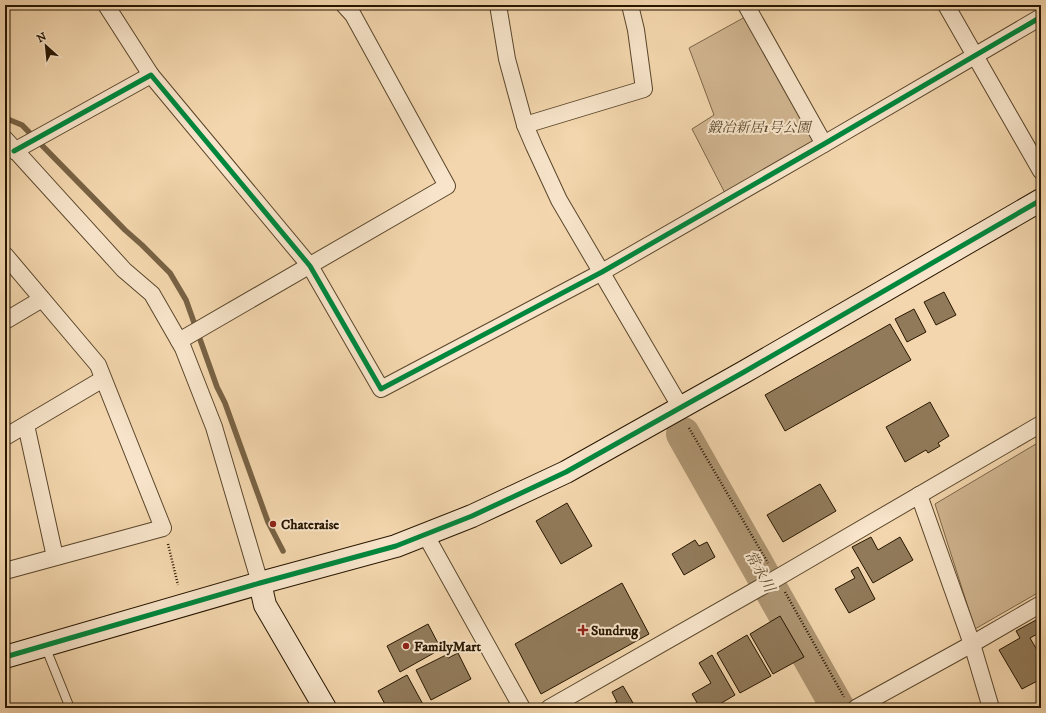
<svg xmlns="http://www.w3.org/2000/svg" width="1046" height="713" font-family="'IM FELL DW Pica','Noto Serif JP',serif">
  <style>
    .green { fill: #d0b590; stroke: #7c6648 }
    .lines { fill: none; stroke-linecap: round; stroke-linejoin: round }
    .stream { stroke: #786244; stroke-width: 5.5 }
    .river { stroke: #ae9572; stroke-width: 34 }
    .building { fill: #917a5a; stroke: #271600 }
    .lane-casing { stroke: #5a462b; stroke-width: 10 }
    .street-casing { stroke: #5a462b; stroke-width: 18 }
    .secondary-casing { stroke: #271600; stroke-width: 24 }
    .path { stroke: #271600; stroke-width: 2.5; stroke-dasharray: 1 2; stroke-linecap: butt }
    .lane { stroke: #f7e4ca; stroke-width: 8 }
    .street { stroke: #f7e4ca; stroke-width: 16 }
    .secondary { stroke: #f7e4ca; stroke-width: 22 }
    .cycleway-casing { stroke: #f7e4ca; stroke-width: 8 }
    .cycleway { stroke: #00873e; stroke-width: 5 }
    .poi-dot { fill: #8f2418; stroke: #f7e4ca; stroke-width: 1.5 }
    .labels { text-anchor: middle; stroke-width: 4; stroke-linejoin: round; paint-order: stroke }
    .park-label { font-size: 14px; font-style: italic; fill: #5a462b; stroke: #f7e4ca }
    .poi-label { font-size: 14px; font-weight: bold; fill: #271600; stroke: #f7e4ca; text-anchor: start }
    .water-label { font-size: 15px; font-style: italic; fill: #5d492e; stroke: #f7e4ca }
  </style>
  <rect width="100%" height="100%" fill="#f3d6ad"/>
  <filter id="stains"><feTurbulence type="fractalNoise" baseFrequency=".005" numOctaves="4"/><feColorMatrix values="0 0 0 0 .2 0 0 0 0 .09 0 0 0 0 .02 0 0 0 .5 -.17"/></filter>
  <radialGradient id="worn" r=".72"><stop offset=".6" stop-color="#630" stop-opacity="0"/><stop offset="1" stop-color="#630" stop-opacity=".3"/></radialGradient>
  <g class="green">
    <path d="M 745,17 L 824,144 L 728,199 L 692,129 L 714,115 L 689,48 Z"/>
    <path d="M 1041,441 L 1041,591 L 975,629 L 935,504 Z"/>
  </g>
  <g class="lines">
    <path class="stream" d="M 5,118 L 22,125 L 125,230 L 142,245 L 170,273 L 186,300 L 217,387 L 225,403 L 268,522 L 283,551"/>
    <path class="river" d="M 683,434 L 838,708"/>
  </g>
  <g class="building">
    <path d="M 944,292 L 956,315 L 936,325 L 924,302 Z"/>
    <path d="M 914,309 L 926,332 L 907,342 L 895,319 Z"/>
    <path d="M 890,324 L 911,360 L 785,431 L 765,395 Z"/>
    <path d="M 930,402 L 949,436 L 938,443 L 940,446 L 928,453 L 926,450 L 905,462 L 886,427 Z"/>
    <path d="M 820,484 L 836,511 L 783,542 L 767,515 Z"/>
    <path d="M 567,503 L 592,546 L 561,564 L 536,521 Z"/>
    <path d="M 871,537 L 878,550 L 900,537 L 913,560 L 873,583 L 852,547 Z"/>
    <path d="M 695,540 L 699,546 L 707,542 L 715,557 L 684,575 L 672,554 Z"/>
    <path d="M 858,567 L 875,599 L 849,613 L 835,589 L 855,578 L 851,571 Z"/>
    <path d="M 622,583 L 649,634 L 541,694 L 515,644 Z"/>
    <path d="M 780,616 L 804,657 L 773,674 L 750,634 Z"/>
    <path d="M 1036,620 L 1041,628 L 1041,632 L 1030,638 L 1037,650 L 1041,648 L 1041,679 L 1022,689 L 999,650 L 1020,638 L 1016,631 Z"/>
    <path d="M 428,624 L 441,649 L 400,672 L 387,646 Z"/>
    <path d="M 747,635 L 771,676 L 740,693 L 717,653 Z"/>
    <path d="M 458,653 L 471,679 L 431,700 L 416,670 L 446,655 L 448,658 Z"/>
    <path d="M 712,655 L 735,695 L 713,708 L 700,708 L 692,694 L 711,683 L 699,663 Z"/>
    <path d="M 407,675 L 425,708 L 387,708 L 378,691 Z"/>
    <path d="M 623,686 L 636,708 L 606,708 L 617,702 L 612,692 Z"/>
  </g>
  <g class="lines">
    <g class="lane-casing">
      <path id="lane" d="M 45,646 L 70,708"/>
    </g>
    <g class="street-casing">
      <g id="street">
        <path d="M 106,5 L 151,75"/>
        <path d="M 498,5 L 507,59 L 525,125 L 534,146 L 559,200 L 681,408"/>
        <path d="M 746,5 L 824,144"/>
        <path d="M 946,5 L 1041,171"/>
        <path d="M 525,125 L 644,89 L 636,30 L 630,5"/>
        <path d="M 5,139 L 124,270 L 152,294 L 183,348 L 214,427 L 260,583"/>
        <path d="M 14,151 L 151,75 L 310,266 L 381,389 L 602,272 L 824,144 L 1041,17"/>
        <path d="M 5,255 L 98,365 L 163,528 L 5,571"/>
        <path d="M 5,321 L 42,299"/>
        <path d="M 179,341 L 447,186 L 353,15 L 344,5"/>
        <path d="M 26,425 L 55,557"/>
        <path d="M 5,437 L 103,379"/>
        <path d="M 919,495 L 972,644 L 991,708"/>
        <path d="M 425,534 L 522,708"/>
        <path d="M 549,708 L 777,578 L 1041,424"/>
        <path d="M 856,708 L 972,644 L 1041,604"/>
      </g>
    </g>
    <g class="secondary-casing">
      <g id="secondary">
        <path d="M 260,583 L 265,605 L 325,708"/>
        <path d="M 5,657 L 260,583 L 396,546 L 472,516 L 566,472 L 744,372 L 1041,200"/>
      </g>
    </g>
    <g class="path">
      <path d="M 689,428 L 768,563"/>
      <path d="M 168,544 L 178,585"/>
      <path d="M 785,592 L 844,697"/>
    </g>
    <use href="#lane" class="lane"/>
    <use href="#street" class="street"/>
    <use href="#secondary" class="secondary"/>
    <g class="cycleway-casing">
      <g id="cycleway">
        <path d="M 14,151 L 151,75 L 310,266 L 381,389 L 602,272 L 824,144 L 1041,17"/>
        <path d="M 5,657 L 260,583 L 396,546 L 472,516 L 566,472 L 744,372 L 1041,200"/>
      </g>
    </g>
    <use href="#cycleway" class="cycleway"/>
  </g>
  <g class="poi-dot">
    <circle cx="273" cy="524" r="4"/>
    <path d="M581 624h4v4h4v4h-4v4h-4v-4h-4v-4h4z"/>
    <circle cx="406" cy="646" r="4"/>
  </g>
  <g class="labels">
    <g class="park-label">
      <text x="759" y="132">鍛冶新居1号公園</text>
    </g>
    <g class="poi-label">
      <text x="281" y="529">Chateraise</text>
      <text x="591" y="635">Sundrug</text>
      <text x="414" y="651">FamilyMart</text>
    </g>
    <g class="water-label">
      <text transform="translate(760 571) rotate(61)" y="5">常永川</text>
    </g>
  </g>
  <rect width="1046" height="713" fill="none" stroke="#f3d6ad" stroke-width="20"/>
  <rect x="6" y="6" width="1034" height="701" fill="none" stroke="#271600" stroke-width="2"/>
  <rect x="10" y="10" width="1026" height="693" fill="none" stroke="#271600"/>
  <g transform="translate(46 46) rotate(333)" stroke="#f7e4ca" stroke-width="3" paint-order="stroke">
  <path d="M0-3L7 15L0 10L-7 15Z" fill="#271600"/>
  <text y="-6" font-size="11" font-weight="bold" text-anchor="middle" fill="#271600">N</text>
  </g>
  <rect width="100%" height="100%" filter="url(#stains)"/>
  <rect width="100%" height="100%" fill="url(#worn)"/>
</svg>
